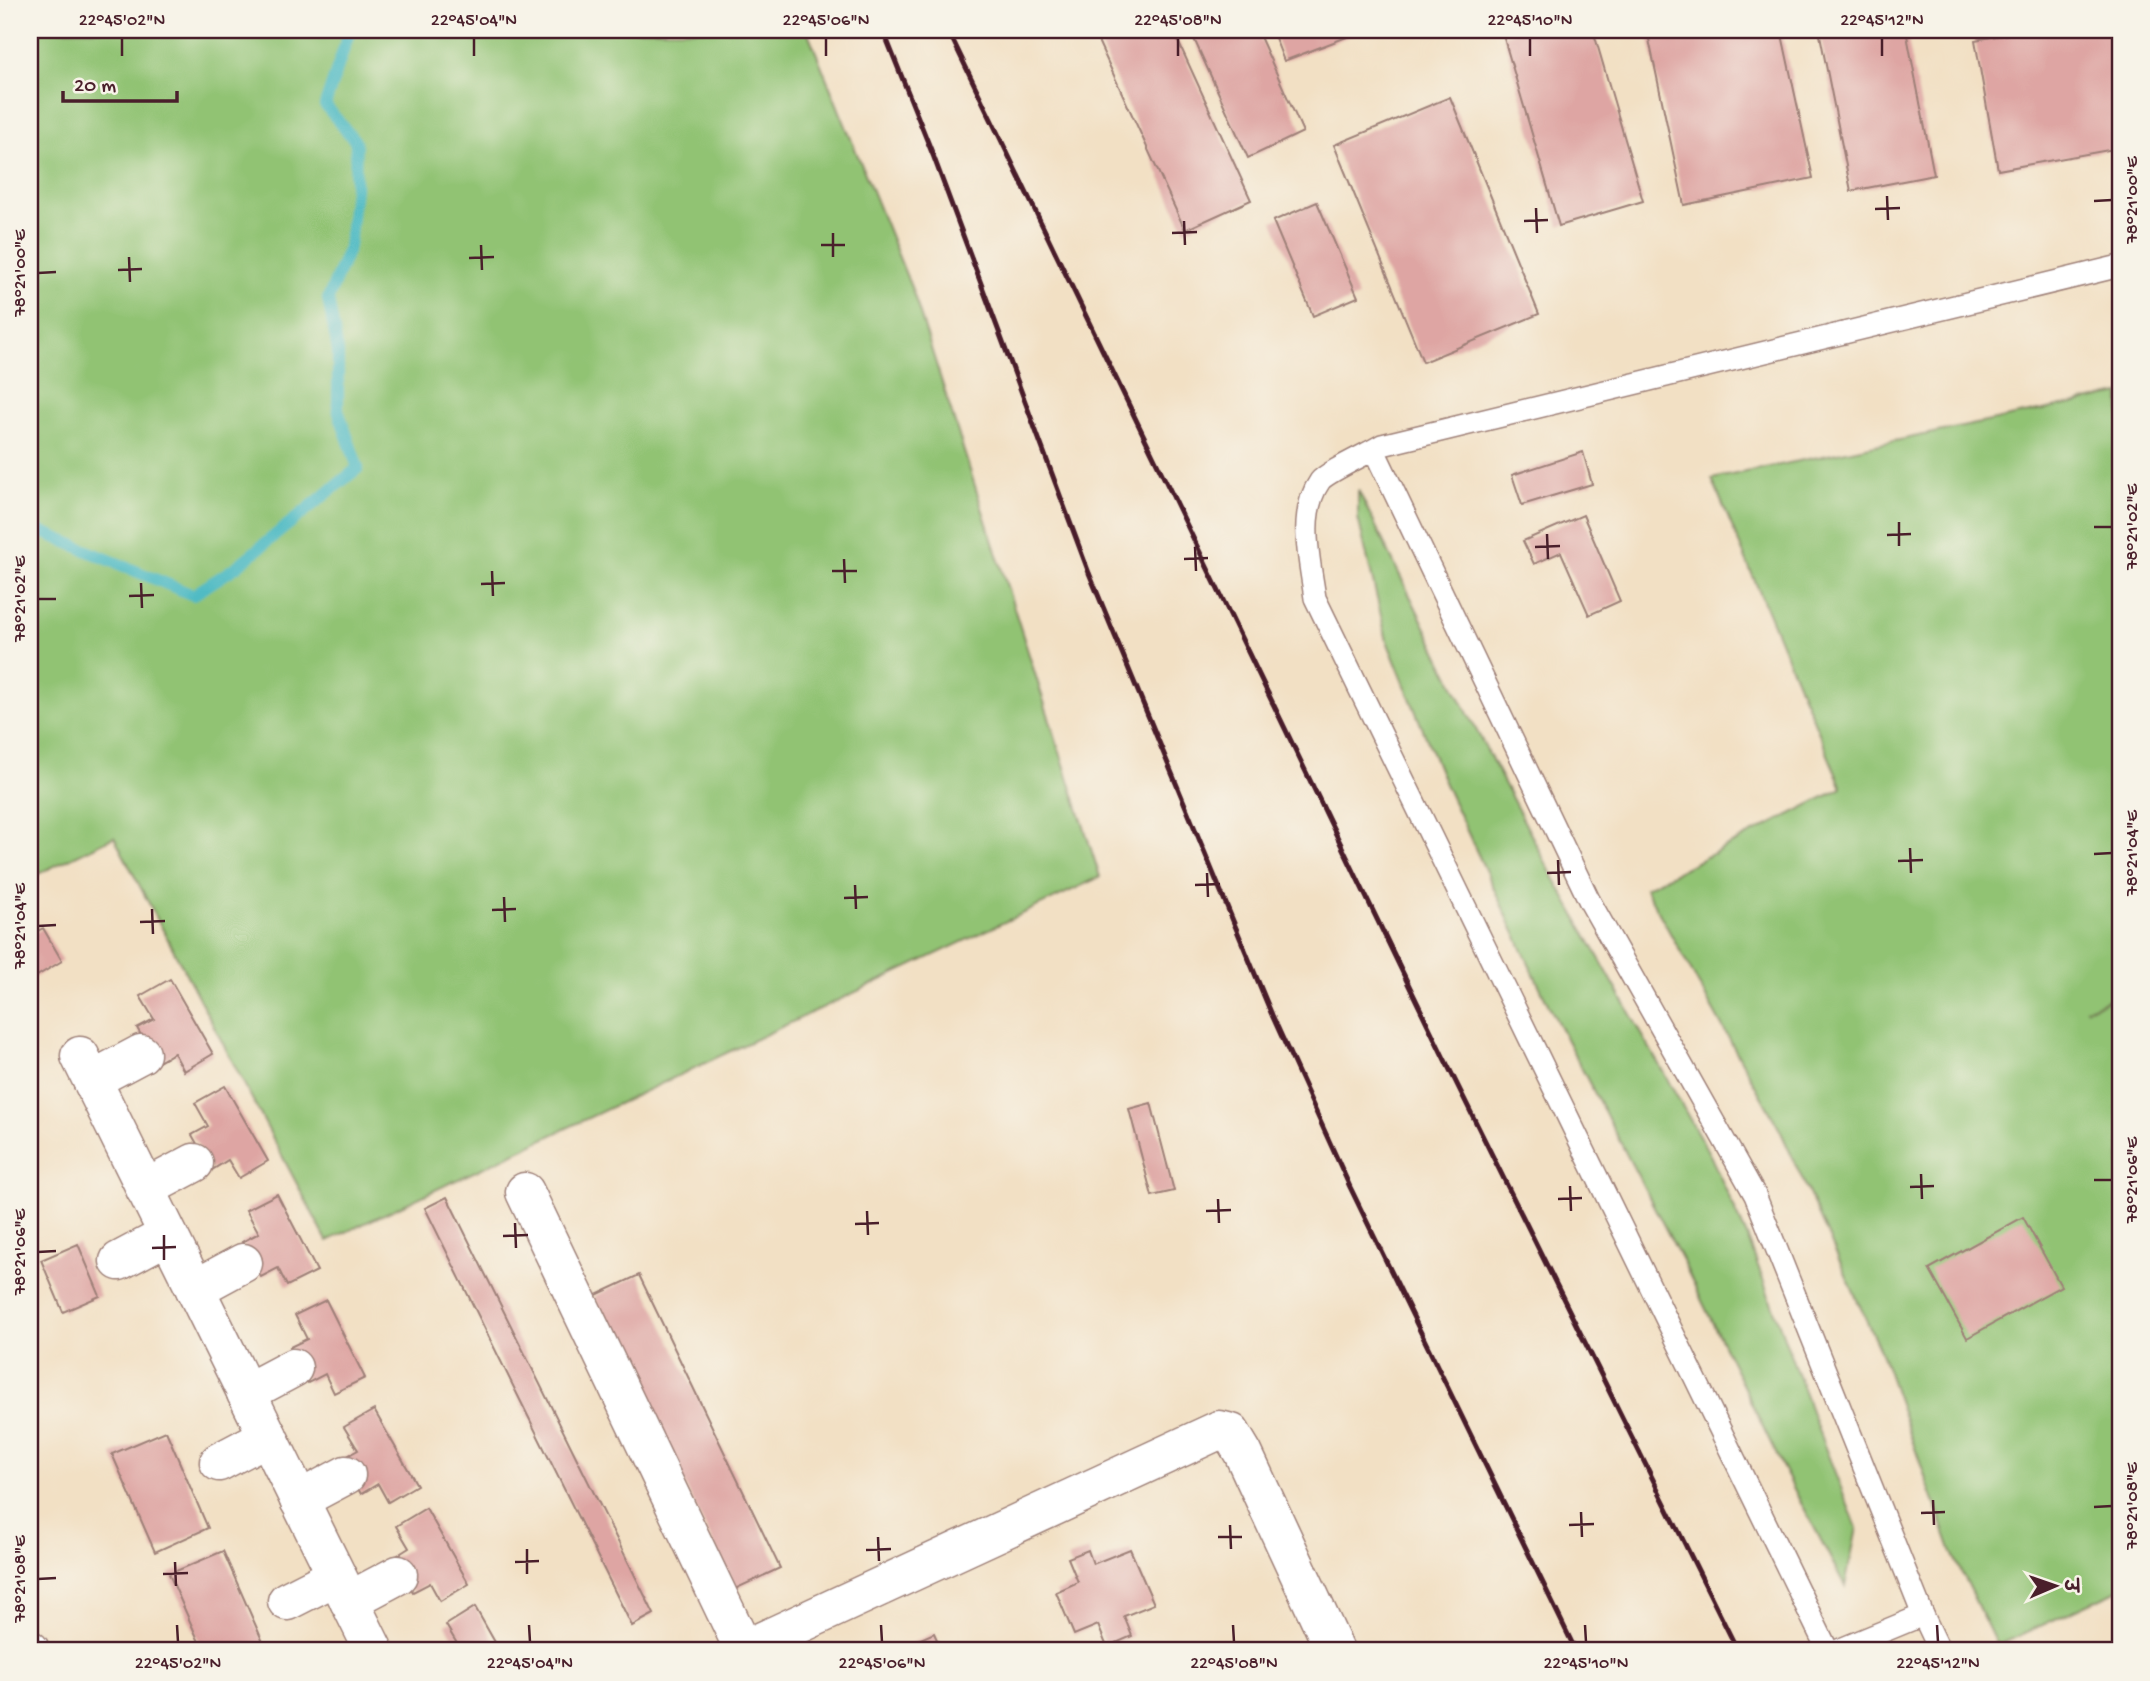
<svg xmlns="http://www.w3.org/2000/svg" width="2150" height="1681" font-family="'Gochi Hand','Playpen Sans Deva',sans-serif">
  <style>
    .green { fill: #91c373; stroke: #6e714f; stroke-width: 2 }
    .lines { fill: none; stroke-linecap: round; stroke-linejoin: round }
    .stream { stroke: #4bb9c3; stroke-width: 12 }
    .building { fill: #dea5a3 }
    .service-casing { stroke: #9e8078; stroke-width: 24 }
    .minor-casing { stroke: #9e8078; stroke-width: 41 }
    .service { stroke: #fff; stroke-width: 21 }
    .minor { stroke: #fff; stroke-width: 38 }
    .rail { stroke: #4a1f2b; stroke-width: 5 }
    .ticks { fill: none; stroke: #4a1f2b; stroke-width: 2.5 }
    .neatline { fill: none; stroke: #4a1f2b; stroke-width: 2.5 }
    .ticks-label { font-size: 18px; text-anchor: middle; fill: #4a1f2b }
  </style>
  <rect width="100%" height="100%" fill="#f7f3e8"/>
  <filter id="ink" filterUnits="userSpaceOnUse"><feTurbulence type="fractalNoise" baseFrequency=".0143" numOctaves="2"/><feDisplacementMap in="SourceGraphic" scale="14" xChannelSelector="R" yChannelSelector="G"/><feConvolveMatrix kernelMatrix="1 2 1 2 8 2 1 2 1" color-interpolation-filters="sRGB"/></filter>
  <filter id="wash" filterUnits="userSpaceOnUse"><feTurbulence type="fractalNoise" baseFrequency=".00686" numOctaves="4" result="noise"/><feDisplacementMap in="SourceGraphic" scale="28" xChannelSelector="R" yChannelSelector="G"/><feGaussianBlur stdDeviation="1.57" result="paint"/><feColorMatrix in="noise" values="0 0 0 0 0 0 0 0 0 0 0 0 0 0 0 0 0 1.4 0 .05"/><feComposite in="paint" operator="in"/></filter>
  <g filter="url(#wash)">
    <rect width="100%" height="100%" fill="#f2e0c4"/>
    <g class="green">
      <path d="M 30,30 L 807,30 L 913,292 L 1100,877 L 327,1241 L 114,837 L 30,878 Z"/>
      <path d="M 2120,394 L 2120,995 L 2085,1009 L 2120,996 L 2120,1589 L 1997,1646 L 1953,1555 L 1880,1350 L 1780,1130 L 1645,888 L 1842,788 L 1712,479 Z"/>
      <path d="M 1358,490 L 1469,716 L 1549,869 L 1711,1157 L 1747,1236 L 1818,1430 L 1857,1528 L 1845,1586 L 1783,1468 L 1684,1264 L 1548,1004 L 1445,784 L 1387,641 L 1358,518 Z"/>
    </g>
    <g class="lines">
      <path class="stream" d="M 30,536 L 40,531 L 193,595 L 236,567 L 358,468 L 338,410 L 338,352 L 328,299 L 349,247 L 355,188 L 356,142 L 325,105 L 350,30"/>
    </g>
    <g id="blocks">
      <g class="building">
        <path d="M 1093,30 L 1173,30 L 1251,200 L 1185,230 Z"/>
        <path d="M 1190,30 L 1257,30 L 1303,132 L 1248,158 Z"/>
        <path d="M 1272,30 L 1365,30 L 1284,61 Z"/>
        <path d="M 1520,30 L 1593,30 L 1643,201 L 1559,226 L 1503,35 Z"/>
        <path d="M 1647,30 L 1781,30 L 1813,178 L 1684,205 Z"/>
        <path d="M 1819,30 L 1906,30 L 1934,175 L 1851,191 Z"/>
        <path d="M 2030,30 L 2120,30 L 2120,148 L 1998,170 L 1975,40 Z"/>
        <path d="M 1450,97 L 1539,314 L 1423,362 L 1334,145 Z"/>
        <path d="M 1317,202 L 1358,297 L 1313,316 L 1273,221 Z"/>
        <path d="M 1583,452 L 1592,484 L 1522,505 L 1512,475 Z"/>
        <path d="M 1583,515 L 1620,601 L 1589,615 L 1561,552 L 1534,564 L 1523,541 Z"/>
        <path d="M 43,928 L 62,961 L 30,980 L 30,935 Z"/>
        <path d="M 170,979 L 213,1054 L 184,1071 L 174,1053 L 157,1063 L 137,1028 L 154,1019 L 140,996 Z"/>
        <path d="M 225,1086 L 268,1161 L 239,1178 L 228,1160 L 212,1170 L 192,1135 L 208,1126 L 195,1103 Z"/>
        <path d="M 1151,1103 L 1174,1191 L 1152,1196 L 1129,1109 Z"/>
        <path d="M 277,1194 L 317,1271 L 287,1286 L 278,1268 L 261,1277 L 242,1242 L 259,1233 L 246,1210 Z"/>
        <path d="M 447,1197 L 654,1614 L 632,1626 L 425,1208 Z"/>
        <path d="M 2023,1217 L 2061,1286 L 1967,1338 L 1929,1269 Z"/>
        <path d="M 78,1244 L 100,1296 L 63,1312 L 41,1260 Z"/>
        <path d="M 639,1275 L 780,1568 L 735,1589 L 594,1296 Z"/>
        <path d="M 326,1300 L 365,1378 L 334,1393 L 325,1374 L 308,1383 L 290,1347 L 307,1339 L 295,1315 Z"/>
        <path d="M 374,1410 L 417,1485 L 388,1502 L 378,1484 L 361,1494 L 342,1459 L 358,1450 L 344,1427 Z"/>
        <path d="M 166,1431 L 208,1528 L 155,1552 L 112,1454 Z"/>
        <path d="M 426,1508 L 469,1584 L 440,1601 L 430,1583 L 413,1592 L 393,1558 L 409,1548 L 396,1526 Z"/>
        <path d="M 1130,1549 L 1154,1604 L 1124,1616 L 1132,1636 L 1107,1647 L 1098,1625 L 1074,1635 L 1056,1592 L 1078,1582 L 1068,1558 L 1088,1550 L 1093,1564 Z"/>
        <path d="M 223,1551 L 266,1649 L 260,1651 L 203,1651 L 169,1574 Z"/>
        <path d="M 475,1607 L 500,1651 L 452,1651 L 459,1647 L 446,1625 Z"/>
        <path d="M 934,1633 L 942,1651 L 899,1651 L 898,1649 Z"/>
      </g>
    </g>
  </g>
  <g filter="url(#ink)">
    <use href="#blocks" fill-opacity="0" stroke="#9e8078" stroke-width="2"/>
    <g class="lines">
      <g class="service-casing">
        <g id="service">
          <path d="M 1374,450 L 1589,900 L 1755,1195 L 1923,1615 L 1836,1651"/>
          <path d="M 1923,1615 L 1940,1651"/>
          <path d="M 1828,1651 L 1315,598 C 1310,561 1297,514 1320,481 C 1327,472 1369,453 1382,445 L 2120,266"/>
        </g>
      </g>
      <g class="minor-casing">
        <g id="minor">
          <path d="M 80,1056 L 374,1651"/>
          <path d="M 92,1080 L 141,1054"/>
          <path d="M 145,1189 L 194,1163"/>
          <path d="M 525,1192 L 744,1650"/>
          <path d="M 119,1261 L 168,1235"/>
          <path d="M 195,1289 L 243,1263"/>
          <path d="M 246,1393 L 293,1368"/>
          <path d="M 219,1462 L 268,1436"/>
          <path d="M 299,1500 L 346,1475"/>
          <path d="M 287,1601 L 336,1576"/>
          <path d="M 349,1601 L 398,1575"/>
          <path d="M 30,1650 L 30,1651"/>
          <path d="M 741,1651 L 1219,1430 L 1231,1433 L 1243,1453 L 1335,1651"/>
        </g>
      </g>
      <use href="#service" class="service"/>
      <use href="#minor" class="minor"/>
      <g class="rail">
        <path d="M 883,30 L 933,155 L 1089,573 L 1272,1015 L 1350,1187 L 1576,1651"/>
        <path d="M 948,30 L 1443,1056 L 1738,1651"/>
      </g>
    </g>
  </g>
  <path class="ticks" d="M 122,38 L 122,56M 474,38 L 474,56M 826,38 L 826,56M 1178,38 L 1178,56M 1530,38 L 1530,56M 1882,38 L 1882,56M 1887,196 L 1888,220M 2094,201 L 2112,200M 1536,208 L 1537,233M 1875,209 L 1900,208M 1184,221 L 1185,245M 1524,221 L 1548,220M 833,233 L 833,257M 1172,233 L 1197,232M 481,245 L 482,270M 821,245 L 845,245M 129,257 L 130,282M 469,258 L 494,257M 118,270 L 142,269M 38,273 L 56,272M 1899,522 L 1899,546M 2094,527 L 2112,527M 1547,534 L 1548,559M 1887,535 L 1911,534M 1195,547 L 1196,571M 1535,547 L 1560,546M 844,559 L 845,583M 1184,559 L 1208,558M 492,571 L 493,596M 832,571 L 857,571M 141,583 L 142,608M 481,584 L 505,583M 129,596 L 154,595M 38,599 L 56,599M 1910,848 L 1911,873M 2094,854 L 2112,853M 1558,860 L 1559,885M 1898,861 L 1923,860M 1207,873 L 1208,897M 1547,873 L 1571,872M 855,885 L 856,909M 1195,885 L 1220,884M 504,897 L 505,922M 844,898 L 868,897M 152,909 L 153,934M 492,910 L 516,909M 140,922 L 165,921M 38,926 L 56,925M 1921,1174 L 1922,1199M 2094,1180 L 2112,1180M 1570,1186 L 1571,1211M 1910,1187 L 1934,1186M 1218,1199 L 1219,1223M 1558,1199 L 1582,1198M 867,1211 L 868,1235M 1206,1211 L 1231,1210M 515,1223 L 516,1248M 855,1224 L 879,1223M 164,1235 L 164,1260M 503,1236 L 528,1235M 152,1248 L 176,1247M 38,1252 L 56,1251M 1933,1500 L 1934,1525M 2094,1507 L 2112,1506M 1581,1512 L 1582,1537M 1921,1513 L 1945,1512M 1230,1525 L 1231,1549M 1569,1525 L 1594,1524M 878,1537 L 879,1561M 1218,1537 L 1242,1537M 527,1549 L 527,1574M 866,1550 L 891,1549M 175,1562 L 176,1586M 515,1562 L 539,1561M 163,1574 L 188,1573M 38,1579 L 56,1578M 177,1625 L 178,1642M 529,1625 L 530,1642M 881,1625 L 882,1642M 1233,1625 L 1234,1642M 1585,1625 L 1586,1642M 1937,1625 L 1938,1642"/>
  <rect width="2150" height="1681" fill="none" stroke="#f7f3e8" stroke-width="77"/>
  <g transform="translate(2055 1586) rotate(88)" stroke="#f7f3e8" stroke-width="5" paint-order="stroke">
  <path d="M0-5L12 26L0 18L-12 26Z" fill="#4a1f2b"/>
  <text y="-10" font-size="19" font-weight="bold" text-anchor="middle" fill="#4a1f2b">उ</text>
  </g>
  <path d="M63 91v10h114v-10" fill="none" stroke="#4a1f2b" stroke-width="3.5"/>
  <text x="74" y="91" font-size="21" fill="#4a1f2b" stroke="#f7f3e8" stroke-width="5" paint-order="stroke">20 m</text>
  <rect x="38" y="38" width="2074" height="1604" class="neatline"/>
  <g class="ticks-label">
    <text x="122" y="25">22°45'02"N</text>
    <text x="474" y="25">22°45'04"N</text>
    <text x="826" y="25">22°45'06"N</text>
    <text x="1178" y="25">22°45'08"N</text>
    <text x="1530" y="25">22°45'10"N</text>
    <text x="1882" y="25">22°45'12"N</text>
    <text transform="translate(2131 200) rotate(-90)" y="6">78°21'00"E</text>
    <text transform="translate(19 273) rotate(-90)" y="6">78°21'00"E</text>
    <text transform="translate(2131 527) rotate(-90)" y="6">78°21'02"E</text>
    <text transform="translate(19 599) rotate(-90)" y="6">78°21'02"E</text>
    <text transform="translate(2131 853) rotate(-90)" y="6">78°21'04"E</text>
    <text transform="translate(19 926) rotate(-90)" y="6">78°21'04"E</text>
    <text transform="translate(2131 1180) rotate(-90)" y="6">78°21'06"E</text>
    <text transform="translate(19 1252) rotate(-90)" y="6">78°21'06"E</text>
    <text transform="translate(2131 1506) rotate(-90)" y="6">78°21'08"E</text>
    <text transform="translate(19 1579) rotate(-90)" y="6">78°21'08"E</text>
    <text x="178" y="1668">22°45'02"N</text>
    <text x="530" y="1668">22°45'04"N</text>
    <text x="882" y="1668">22°45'06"N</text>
    <text x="1234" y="1668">22°45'08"N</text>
    <text x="1586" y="1668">22°45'10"N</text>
    <text x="1938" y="1668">22°45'12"N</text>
  </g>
</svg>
